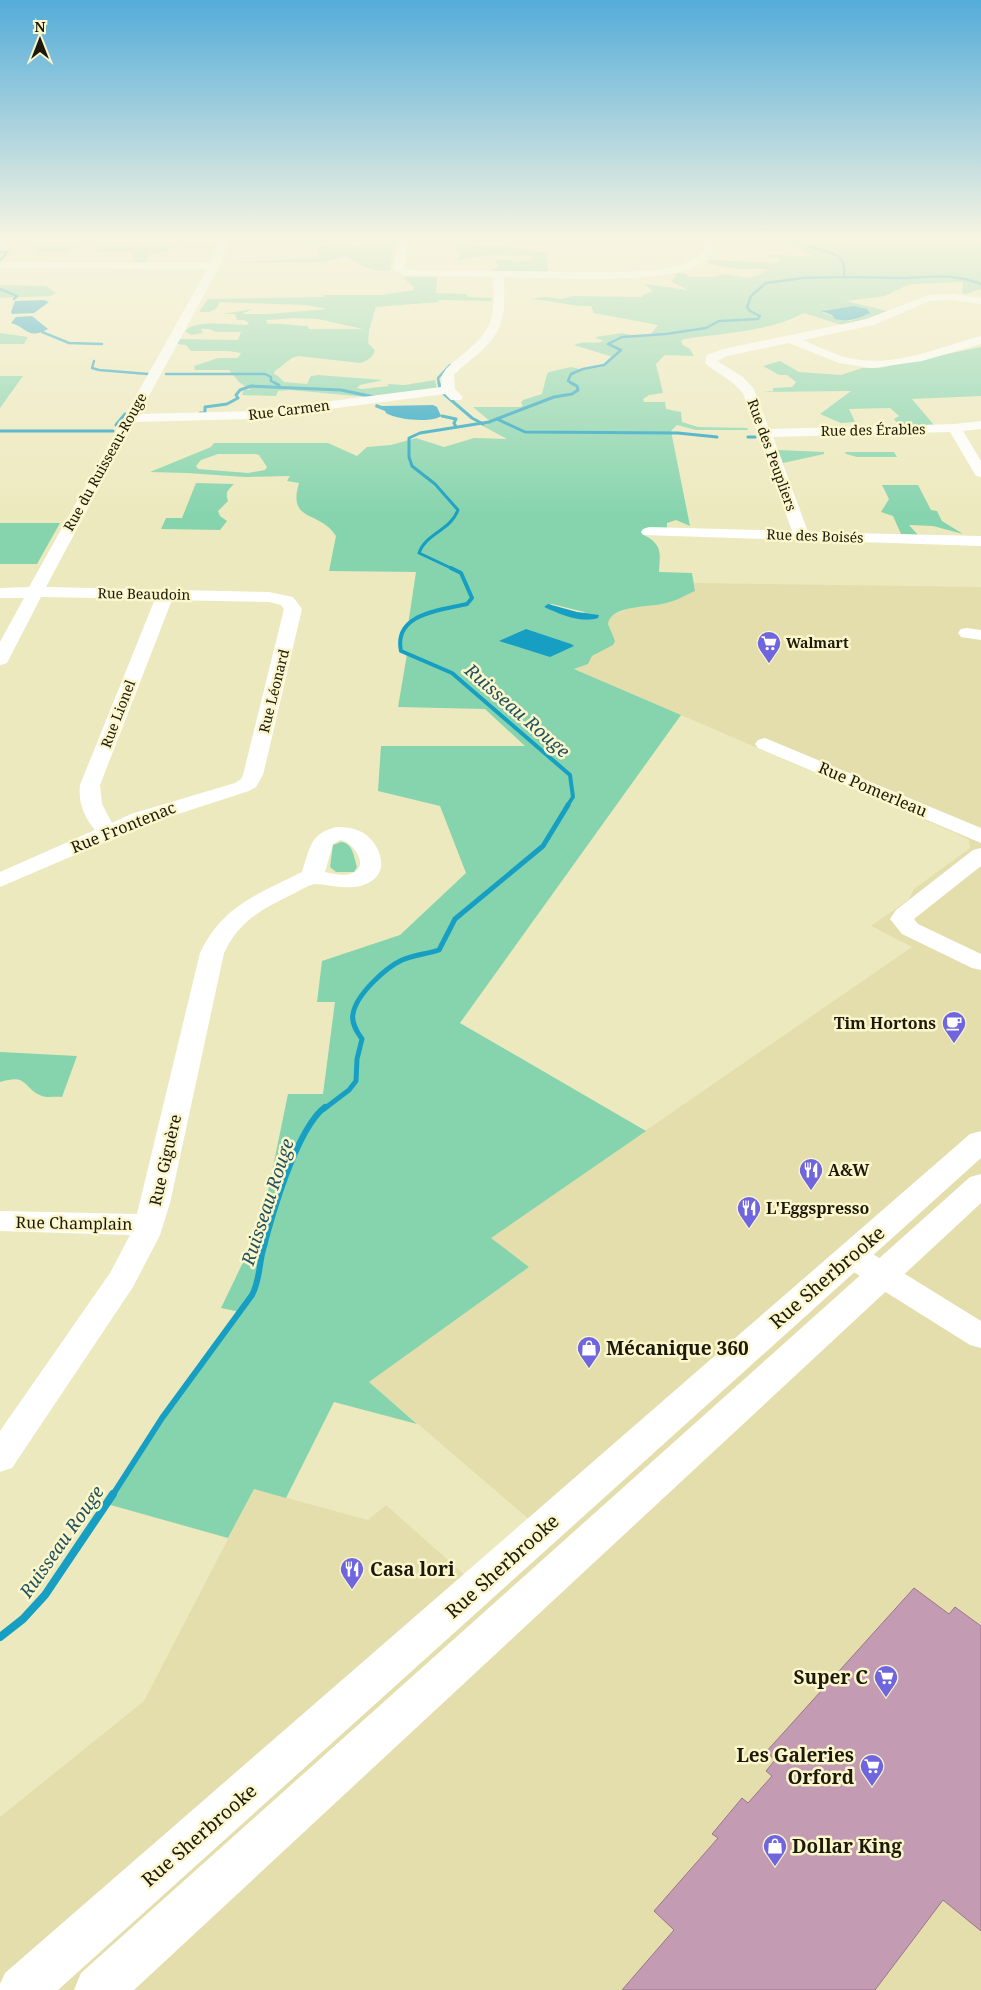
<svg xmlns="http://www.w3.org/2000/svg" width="981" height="1990" font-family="'Noto Serif',serif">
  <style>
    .built { fill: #e4deac }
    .green { fill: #85d4ae; fill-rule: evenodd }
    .water { fill: #179fc3 }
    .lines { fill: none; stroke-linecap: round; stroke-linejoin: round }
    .stream-far5 { stroke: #179fc3; stroke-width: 2.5 }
    .stream-far4 { stroke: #179fc3; stroke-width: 3 }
    .stream-far3 { stroke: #179fc3; stroke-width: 4 }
    .stream-far2 { stroke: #179fc3; stroke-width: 5 }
    .stream-far1 { stroke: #179fc3; stroke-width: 6 }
    .stream { stroke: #179fc3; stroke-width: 8 }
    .building { fill: #c39cb3; stroke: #9b758c }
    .minor { fill: #fff; fill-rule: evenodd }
    .major { fill: #fff; fill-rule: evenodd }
    .labels { text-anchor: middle; stroke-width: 5; stroke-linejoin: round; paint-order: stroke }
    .far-street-label { font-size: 14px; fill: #1b1909; stroke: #fbf6cb }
    .far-poi-label { font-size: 14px; font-weight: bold; fill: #1b1909; stroke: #fbf6cb; text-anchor: start }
    .street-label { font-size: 16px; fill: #1b1909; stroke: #fbf6cb }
    .poi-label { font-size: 16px; font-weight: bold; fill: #1b1909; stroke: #fbf6cb; text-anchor: start }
    .water-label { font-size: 18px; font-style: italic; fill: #205161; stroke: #fbf6cb }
    .near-street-label { font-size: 19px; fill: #1b1909; stroke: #fbf6cb }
    .near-poi-label { font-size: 19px; font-weight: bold; fill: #1b1909; stroke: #fbf6cb; text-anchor: start }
  </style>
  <rect width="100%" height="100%" fill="#ede9be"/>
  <path class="built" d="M 694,583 L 981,587 L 981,1990 L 0,1990 L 0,1817 L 144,1701 L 254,1489 L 368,1520 L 386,1505 L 466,1576 L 531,1521 L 369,1382 L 529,1267 L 490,1238 L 912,947 L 871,926 L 908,900 L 914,889 L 970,848 L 969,840 L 962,836 L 574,669 L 588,664 L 590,659 L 597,653 L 609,628 L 608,621 L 612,615 L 628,609 L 670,602 L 695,591 Z"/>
  <g class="green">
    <path d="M 294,239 L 322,239 L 320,244 L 361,246 L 362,241 L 357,239 L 395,239 L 390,270 C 373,274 360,264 346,256 L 323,262 L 227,263 L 318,258 L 320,246 L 293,243 Z"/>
    <path d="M 462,239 L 475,239 L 468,245 L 504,246 L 546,253 L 548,272 L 490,272 L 499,266 L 495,261 L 498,259 L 518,262 L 533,259 L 532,256 L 489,255 L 456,261 L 460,255 L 455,249 Z"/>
    <path d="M 764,239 L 981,239 L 981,289 L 966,294 L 962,293 L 963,282 L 913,284 L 905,286 L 885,296 L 846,301 L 887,311 L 866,319 L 842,325 L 804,313 C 768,332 724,333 684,339 L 681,341 L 683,345 L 690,349 L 694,356 L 665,355 L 656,364 L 663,393 L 649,395 L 643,399 L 644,402 L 665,402 L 666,409 L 681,412 L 682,422 L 698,427 L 747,428 L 748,430 L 696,430 L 677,425 L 671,431 L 690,526 L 676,520 L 667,523 L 667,528 L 644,535 C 663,545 660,553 659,572 L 692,573 L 695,591 C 686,595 676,601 666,603 C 651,608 611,604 608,624 L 615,641 L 613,645 L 592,656 L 588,664 L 574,669 L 681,715 L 460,1023 L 646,1131 L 491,1238 L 529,1267 L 369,1382 L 417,1424 L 334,1402 L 286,1498 L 254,1489 L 228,1538 L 107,1504 L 162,1418 L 240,1312 L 221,1308 L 261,1225 L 288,1094 L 323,1094 L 335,1002 L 317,1002 L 322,961 L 400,935 L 466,873 L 440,806 L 378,791 L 381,746 L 525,746 L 485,709 L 398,707 L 407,654 C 395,647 402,635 408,625 L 416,572 L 329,571 L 336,536 C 320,510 287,523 299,483 L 287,481 L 290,476 L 245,477 L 187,473 L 150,472 L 211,447 L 214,443 L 328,443 L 357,456 L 367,447 L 391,445 L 416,438 L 444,447 L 474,438 L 507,439 L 481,425 L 491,422 L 473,407 L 521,407 L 523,405 L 521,403 L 523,400 L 542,394 L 547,374 L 549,372 L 571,367 L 584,370 L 595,368 L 601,367 L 613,357 L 574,345 C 584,340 595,345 604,341 L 596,338 L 596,337 L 622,333 L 635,336 L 649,336 L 658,325 L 594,313 L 591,306 C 570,307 552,300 530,299 L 546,297 L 561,299 L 573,296 L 642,297 L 643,295 L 653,291 L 644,284 L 688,290 L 671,281 L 677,276 L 674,274 L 684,273 L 690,277 L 715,277 L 722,274 L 751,278 L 768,270 C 760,268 755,269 748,269 C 734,270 720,266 707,263 L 709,260 L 777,263 L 779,262 L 780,258 L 768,258 L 768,255 L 812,256 L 804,250 ZM 849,307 L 868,315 L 850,321 L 823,313 L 824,310 ZM 218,454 L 255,454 L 259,455 L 267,467 L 265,470 L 248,473 L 198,469 L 196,466 L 201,460 ZM 552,604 L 584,612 L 593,620 L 578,619 L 544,607 Z"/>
    <path d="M 44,242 L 77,242 L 68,252 L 35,252 Z"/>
    <path d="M 105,242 L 187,242 L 186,244 L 172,244 L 167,252 L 151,253 L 145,262 L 135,262 L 133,252 L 97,252 Z"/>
    <path d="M 403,277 L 437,277 L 436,293 L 466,294 L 467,297 L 492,298 L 491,301 L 442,300 L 438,300 L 439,302 L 376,307 L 369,330 L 368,343 L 375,350 C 373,358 367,361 360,363 L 298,356 L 292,358 L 275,371 L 274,374 L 278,376 L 284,382 L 307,384 L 311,376 L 318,375 L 383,380 L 360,385 L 357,388 L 362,389 L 389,386 L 387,384 L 405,385 L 435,380 L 437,389 L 367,397 L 290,390 L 278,391 L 276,396 L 242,395 L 244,390 L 251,390 L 239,382 L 229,370 L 195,370 L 194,366 L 218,358 L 238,358 L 241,353 L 229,351 L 191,351 L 186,345 L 177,344 L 179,339 L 238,340 L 241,332 L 216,332 L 209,329 L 201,329 L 203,333 L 191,335 L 185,331 C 195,319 231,325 247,325 L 249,323 L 244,320 L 237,320 L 235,314 L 223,314 L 224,314 L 253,309 L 242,314 L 269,314 L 327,309 L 306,305 L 220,302 L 216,309 L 209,312 L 199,312 L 208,299 L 323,297 L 324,295 L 381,295 L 414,290 L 414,288 ZM 295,318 L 318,319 L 363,329 L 309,329 L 308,326 C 293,326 284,323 268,324 L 266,320 Z"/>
    <path d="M 0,285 L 46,286 L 56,293 L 51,296 L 0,298 Z"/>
    <path d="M 0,333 L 28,337 L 24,344 L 0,344 Z"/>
    <path d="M 981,347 L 981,396 L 912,399 L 934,425 L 900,426 L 894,419 L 899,416 L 890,408 L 849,409 L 855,422 L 841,423 L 820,414 L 851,391 L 761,392 L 773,391 L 773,388 L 792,387 L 796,382 L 787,375 L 779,375 L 763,366 L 780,361 L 799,372 L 841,375 L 862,368 L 879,368 Z"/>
    <path d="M 0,376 L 23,376 L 0,408 Z"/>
    <path d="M 778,450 L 824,452 L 824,454 L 783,463 Z"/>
    <path d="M 845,452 L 894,452 L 897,457 L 857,457 L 846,454 Z"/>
    <path d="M 196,483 L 234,484 C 228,490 225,492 228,501 L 218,511 L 220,516 L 227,521 L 220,530 L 161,529 L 166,518 L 182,518 Z"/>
    <path d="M 882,485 L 918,485 L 931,510 L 937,511 L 942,521 L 963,534 L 933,526 L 909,525 L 918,535 L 901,534 L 893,516 L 881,512 L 889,499 Z"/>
    <path d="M 0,523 L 60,523 L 37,564 L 0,564 Z"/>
    <path d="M 341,842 C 353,843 354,857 357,867 L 354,872 L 336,872 L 330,867 L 333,845 Z"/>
    <path d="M 0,1052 L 77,1056 L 62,1097 C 56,1096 47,1098 42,1096 C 22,1088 29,1073 0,1082 Z"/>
  </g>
  <g class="water">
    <path d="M 44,300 L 49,302 L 34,313 L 12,314 L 11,312 L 15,301 Z"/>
    <path d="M 854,306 L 867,309 L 870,313 C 859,319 848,322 835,319 L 832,315 L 821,311 Z"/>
    <path d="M 32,316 L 48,329 C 27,340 28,328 11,323 L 16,317 Z"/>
    <path d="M 376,404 L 382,406 L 433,405 L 437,407 L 441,416 C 433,423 396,420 386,413 L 385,411 L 375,407 Z"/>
    <path d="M 548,604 L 577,612 L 599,615 L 598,618 C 581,624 560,614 544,607 Z"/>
    <path d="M 526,629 L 571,644 L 574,646 L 550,657 L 499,641 Z"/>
  </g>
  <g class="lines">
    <g class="stream-far5">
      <path d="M 0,252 L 8,252 L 0,260"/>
      <path d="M 844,277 C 864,277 884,278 903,278 C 934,277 951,273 981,284"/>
      <path d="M 0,289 L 17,296 L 14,299"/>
      <path d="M 42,332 L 69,343 L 102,344"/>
      <path d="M 94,361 L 92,368 L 99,370 L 148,374"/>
      <path d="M 166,374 L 265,374 L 271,377 L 271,381 L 277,384"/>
      <path d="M 439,384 L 438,378 L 450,365"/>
      <path d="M 574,384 L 568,381 L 571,374 L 583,369 L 604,365 L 621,350 L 608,344 L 622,337 L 666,334 L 706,328 L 719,321 L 758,319 L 760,316 L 750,311 L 747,307 L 751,296 L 766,283 L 803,278 L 844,277 C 847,253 831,253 813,248 C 806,246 800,242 794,239"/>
    </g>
    <g class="stream-far4">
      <path d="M 275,383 L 279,385"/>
      <path d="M 439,383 L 440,390"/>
      <path d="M 444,394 L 472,418 L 483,424"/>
      <path d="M 200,413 L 205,413 L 205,407 L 227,404 L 238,398 L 236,395 L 240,390 L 251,386 L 341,390 L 374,397"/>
      <path d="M 442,416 L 456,419 L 454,423 L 456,427"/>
      <path d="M 497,419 L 525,432 L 678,433 L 717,437"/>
      <path d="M 116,425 L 125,414"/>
      <path d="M 0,431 L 113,431"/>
      <path d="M 748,437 L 755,437"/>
      <path d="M 453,569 L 419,553 C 426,533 450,531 458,510 L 435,484 L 412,466 L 409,457 L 409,438 L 420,433 L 489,422 L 554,397 L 572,394 L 578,390 L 577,386 L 571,383"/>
    </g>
    <path class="stream-far3" d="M 451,568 L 461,573 L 472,598 L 467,604 C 442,610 393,613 401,651 L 452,673 L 570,775 L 573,797 L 567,806"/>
    <path class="stream-far2" d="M 324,1109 L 349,1090 L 356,1081 L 357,1059 L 362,1039 C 357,1032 351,1023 353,1014 C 356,995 385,968 402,960 C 413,955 427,954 439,950 L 455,919 L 543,846 L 568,805"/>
    <path class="stream-far1" d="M 112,1496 L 162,1418 L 252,1295 C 259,1282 259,1268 262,1254 C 271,1218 296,1129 325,1107"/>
    <path class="stream" d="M 0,1637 L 23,1619 L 45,1595 L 113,1494"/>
  </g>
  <path class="building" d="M 914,1588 L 949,1614 L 955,1607 L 981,1626 L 981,1931 L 943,1900 L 875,1990 L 622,1990 L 674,1930 L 654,1911 L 718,1838 L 712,1834 L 742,1798 L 748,1803 L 772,1776 L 766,1771 L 775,1760 L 766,1752 Z"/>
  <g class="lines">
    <g class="minor">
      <path d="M 0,239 L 230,239 L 220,266 L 139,414 L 252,411 L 441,387 L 442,375 L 446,369 C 452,362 460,357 467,351 C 496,326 494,313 493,277 L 403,275 L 393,269 L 399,239 L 409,239 L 404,268 L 409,270 L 620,272 C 647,270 684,272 704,251 L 702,239 L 712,239 L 714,251 C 711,255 708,260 704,262 C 669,286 549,278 504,277 C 505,313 506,329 478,354 C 470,361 461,367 454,375 L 455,389 L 463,397 L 461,400 L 451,400 L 445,394 L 252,419 L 134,422 L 46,587 L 269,592 L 293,597 L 302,609 L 263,775 L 256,787 L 249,791 L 147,824 L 0,887 L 0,872 L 95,830 C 84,817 78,802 80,785 L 155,599 L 41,597 L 9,659 L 7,663 L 0,665 L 0,642 L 24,598 L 0,598 L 0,588 L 29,587 L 207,269 L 0,268 L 0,262 L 210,263 L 219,244 L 0,243 ZM 172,600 L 269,602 L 281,605 L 284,609 L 243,775 L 241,779 L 235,783 L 131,814 L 112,823 L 102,804 L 100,785 Z"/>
      <path d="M 952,294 L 981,298 L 981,304 L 952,300 L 930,301 L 874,325 L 803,340 C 821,348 841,358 861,360 C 901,365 943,346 981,336 L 981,344 L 922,361 L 872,368 L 839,363 L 789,343 L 727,356 L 717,361 L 743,377 L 754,389 L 769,429 L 954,424 L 981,421 L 981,429 L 963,431 L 981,461 L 981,477 L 976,476 L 950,432 L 773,437 L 808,532 L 981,536 L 981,546 L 643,535 L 641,532 L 643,529 L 649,527 L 792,531 L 743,393 L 733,383 L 707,365 L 705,362 L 707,355 L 723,349 L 867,319 L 928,295 Z"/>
      <path d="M 967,628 L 981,630 L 981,640 L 961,637 L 958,633 L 961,629 Z"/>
      <path d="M 765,738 L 981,828 L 981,843 L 758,748 L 755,744 L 758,740 Z"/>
      <path d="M 336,827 C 346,827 356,828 365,834 C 379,844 389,868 373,880 C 355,893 336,885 316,884 C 310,884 301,890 295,893 C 264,908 239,920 224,953 L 170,1203 L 160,1235 L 133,1287 L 12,1468 L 0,1472 L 0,1431 L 110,1273 L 130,1235 L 0,1231 L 0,1211 L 137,1214 L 200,953 C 222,906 258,894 302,872 C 310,849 309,834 336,827 ZM 340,840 C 351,841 367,861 357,870 C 349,878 334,874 325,872 L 333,844 Z"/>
      <path d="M 981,848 L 981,866 L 914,919 L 918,924 L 981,954 L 981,970 L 972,968 L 902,934 L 890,919 L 896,910 L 973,850 Z"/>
      <path d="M 852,1245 L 863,1248 L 981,1321 L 981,1348 L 970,1345 L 841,1264 L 837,1256 L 841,1248 Z"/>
    </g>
    <g class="major">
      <path d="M 981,1131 L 981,1158 L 58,1990 L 0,1990 L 0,1984 L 5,1973 L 970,1134 Z"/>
      <path d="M 981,1174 L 981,1203 L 134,1990 L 74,1990 L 81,1973 L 970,1177 Z"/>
    </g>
  </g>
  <linearGradient id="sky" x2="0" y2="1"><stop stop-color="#54acd9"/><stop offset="0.46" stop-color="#f7f5e2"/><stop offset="1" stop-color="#f7f5e2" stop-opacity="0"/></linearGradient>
  <rect width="981" height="517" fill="url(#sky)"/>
  <defs>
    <g id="supermarket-pin" transform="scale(1.25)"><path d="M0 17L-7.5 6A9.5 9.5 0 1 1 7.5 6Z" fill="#6e65df" stroke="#fbf6cb"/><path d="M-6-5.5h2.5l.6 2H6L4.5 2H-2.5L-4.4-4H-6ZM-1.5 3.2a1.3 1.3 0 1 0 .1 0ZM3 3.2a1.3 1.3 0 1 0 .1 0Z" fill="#fff"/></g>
    <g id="cafe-pin" transform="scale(1.25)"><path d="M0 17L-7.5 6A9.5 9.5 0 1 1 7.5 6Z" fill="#6e65df" stroke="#fbf6cb"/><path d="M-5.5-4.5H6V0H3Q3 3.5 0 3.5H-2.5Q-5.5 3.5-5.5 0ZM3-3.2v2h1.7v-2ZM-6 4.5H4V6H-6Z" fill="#fff"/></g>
    <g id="restaurant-pin" transform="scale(1.25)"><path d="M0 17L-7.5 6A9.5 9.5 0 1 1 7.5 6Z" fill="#6e65df" stroke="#fbf6cb"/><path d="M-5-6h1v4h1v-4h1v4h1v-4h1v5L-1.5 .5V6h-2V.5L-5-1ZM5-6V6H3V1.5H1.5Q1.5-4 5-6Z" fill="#fff"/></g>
    <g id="shop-pin" transform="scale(1.25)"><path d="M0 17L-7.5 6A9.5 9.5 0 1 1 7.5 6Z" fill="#6e65df" stroke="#fbf6cb"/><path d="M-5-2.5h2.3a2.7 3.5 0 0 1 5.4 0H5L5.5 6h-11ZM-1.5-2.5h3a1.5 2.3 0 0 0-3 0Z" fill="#fff"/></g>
  </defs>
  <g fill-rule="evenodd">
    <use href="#supermarket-pin" x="769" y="643"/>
    <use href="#cafe-pin" x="954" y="1023"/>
    <use href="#restaurant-pin" x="811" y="1170"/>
    <use href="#restaurant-pin" x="749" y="1208"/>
    <use href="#shop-pin" x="589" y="1348"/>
    <use href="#restaurant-pin" x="352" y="1569"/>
    <use href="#supermarket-pin" x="886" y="1677"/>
    <use href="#supermarket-pin" x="872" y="1766"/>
    <use href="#shop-pin" x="775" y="1846"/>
  </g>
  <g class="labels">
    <g class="far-street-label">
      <text transform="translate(289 410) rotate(-7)" y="5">Rue Carmen</text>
      <text transform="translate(873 430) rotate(-1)" y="5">Rue des Érables</text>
      <text transform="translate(772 455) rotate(70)" y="5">Rue des Peupliers</text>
      <text transform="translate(105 462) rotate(-61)" y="5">Rue du Ruisseau-Rouge</text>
      <text transform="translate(815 536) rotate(2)" y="5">Rue des Boisés</text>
      <text transform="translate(144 594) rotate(1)" y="5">Rue Beaudoin</text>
      <text transform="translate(274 691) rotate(-76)" y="5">Rue Léonard</text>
      <text transform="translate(118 714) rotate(-69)" y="5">Rue Lionel</text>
    </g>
    <g class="far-poi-label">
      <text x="786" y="648">Walmart</text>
    </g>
    <g class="street-label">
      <text transform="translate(873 789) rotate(23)" y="6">Rue Pomerleau</text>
      <text transform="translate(123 827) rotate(-22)" y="6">Rue Frontenac</text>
      <text transform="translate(165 1160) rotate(-77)" y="6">Rue Giguère</text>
      <text transform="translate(74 1223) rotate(1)" y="6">Rue Champlain</text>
    </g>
    <g class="poi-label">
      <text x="936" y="1029" text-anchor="end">Tim Hortons</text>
      <text x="828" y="1176">A&amp;W</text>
      <text x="766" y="1214">L'Eggspresso</text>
    </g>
    <g class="water-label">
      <text transform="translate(517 711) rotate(41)" y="6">Ruisseau Rouge</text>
      <text transform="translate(268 1202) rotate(-72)" y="6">Ruisseau Rouge</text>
      <text transform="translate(62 1542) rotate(-55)" y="6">Ruisseau Rouge</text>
    </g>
    <g class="near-street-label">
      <text transform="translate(827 1277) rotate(-41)" y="7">Rue Sherbrooke</text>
      <text transform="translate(502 1566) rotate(-42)" y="7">Rue Sherbrooke</text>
      <text transform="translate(199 1835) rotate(-41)" y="7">Rue Sherbrooke</text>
    </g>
    <g class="near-poi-label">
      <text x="606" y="1355">Mécanique 360</text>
      <text x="370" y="1576">Casa lori</text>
      <text x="868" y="1684" text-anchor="end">Super C</text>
      <text x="854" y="1762" text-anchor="end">Les Galeries<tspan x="854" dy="22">Orford</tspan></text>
      <text x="792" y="1853">Dollar King</text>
    </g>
  </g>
  <g transform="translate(40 40)" stroke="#fbf6cb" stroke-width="4" paint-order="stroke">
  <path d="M0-4L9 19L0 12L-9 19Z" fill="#1b1909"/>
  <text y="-8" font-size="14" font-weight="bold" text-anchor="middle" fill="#1b1909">N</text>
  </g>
</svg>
